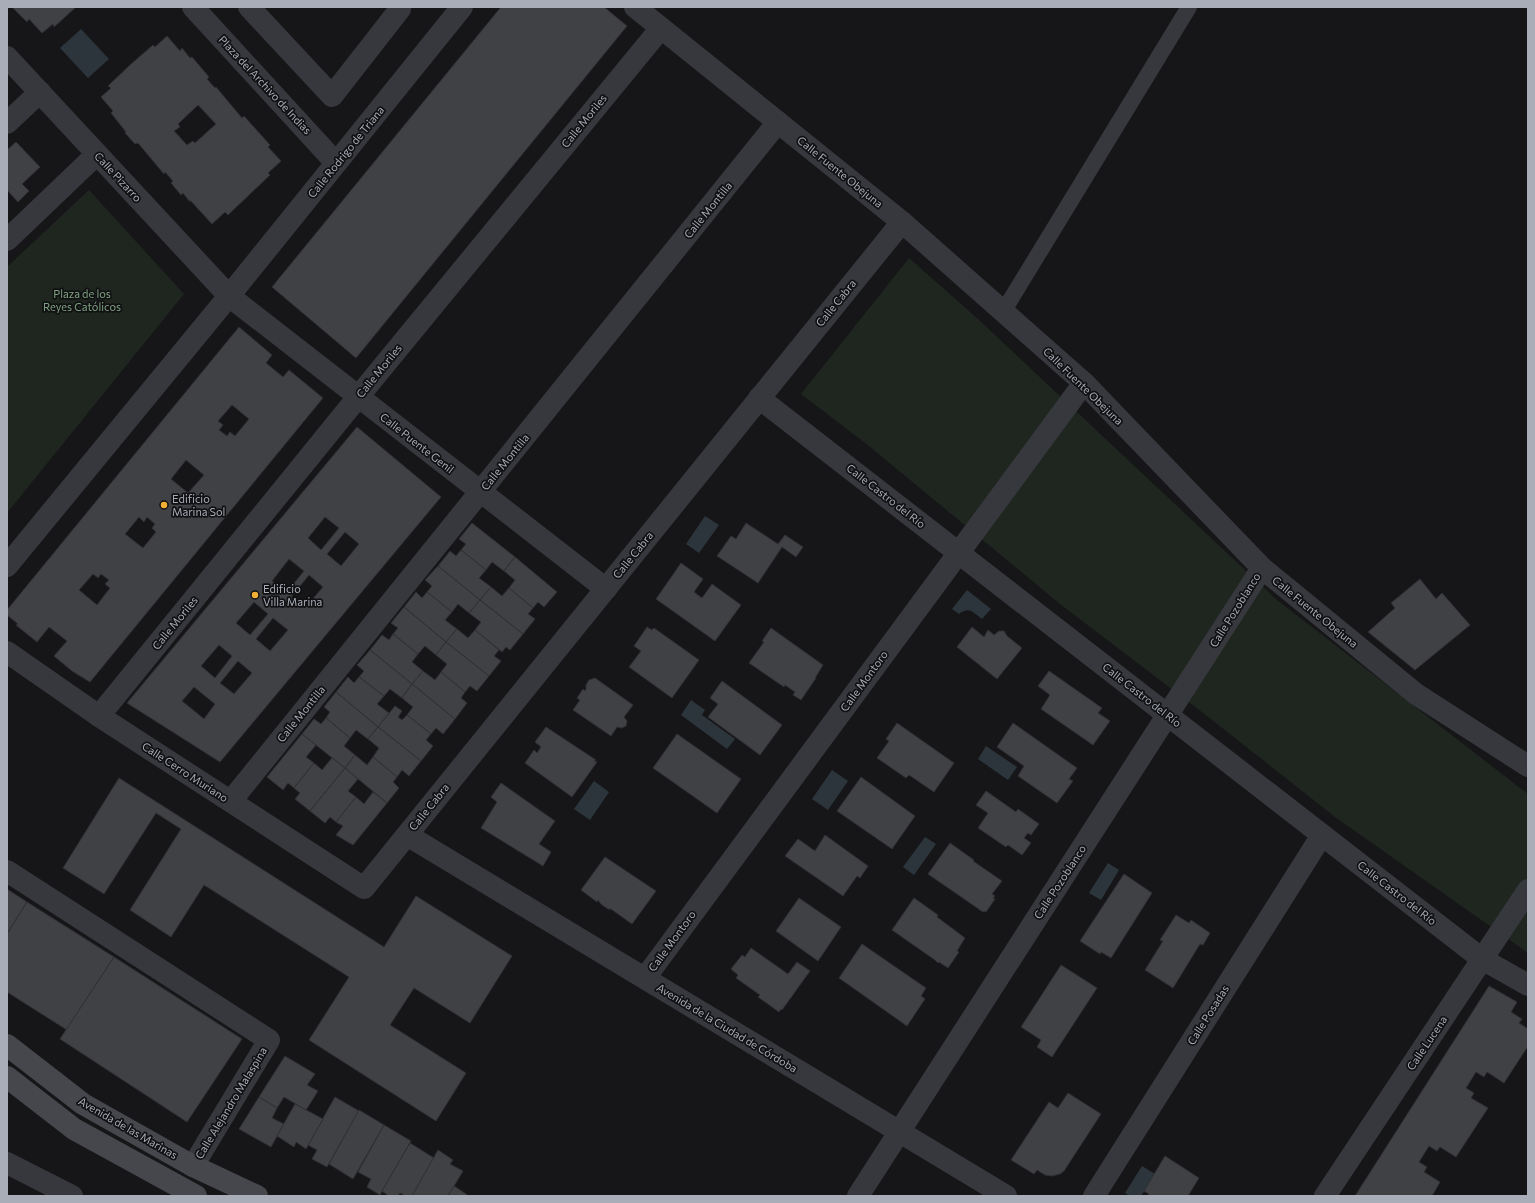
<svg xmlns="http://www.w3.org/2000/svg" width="1535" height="1203" font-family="Commissioner,sans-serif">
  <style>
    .green { fill: #1e261f }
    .water { fill: #2c353c }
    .building { fill: #404145; stroke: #303034; fill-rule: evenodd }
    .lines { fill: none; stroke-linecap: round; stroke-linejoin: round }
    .lane { stroke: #37383d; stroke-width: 16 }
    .street { stroke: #37383d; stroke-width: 22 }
    .secondary { stroke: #45474d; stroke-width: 22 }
    .poi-dot { fill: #f2b134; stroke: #111113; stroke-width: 1.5 }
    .labels { text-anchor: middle; stroke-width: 3.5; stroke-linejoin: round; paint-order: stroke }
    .street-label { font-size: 11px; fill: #a8adb8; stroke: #111113 }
    .park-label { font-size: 11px; fill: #7fa381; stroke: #111113 }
    .poi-label { font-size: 11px; fill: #a8adb8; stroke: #111113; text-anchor: start }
  </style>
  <rect width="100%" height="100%" fill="#161618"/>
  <g class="green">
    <path d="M 89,190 L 184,294 L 7,513 L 7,267 Z"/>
    <path d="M 909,258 L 978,319 L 1277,600 L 1528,794 L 1528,953 L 1335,817 L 1207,716 L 1060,604 L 869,446 L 801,394 Z"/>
  </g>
  <g class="water">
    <path d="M 81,29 L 109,59 L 88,78 L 60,48 Z"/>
    <path d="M 705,516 L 719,525 L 699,553 L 686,544 Z"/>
    <path d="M 967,590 L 991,609 L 982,619 C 973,612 969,606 959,614 L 952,609 Z"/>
    <path d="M 691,700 L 705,710 L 702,715 L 735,739 L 727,749 L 681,715 Z"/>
    <path d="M 986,746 L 1017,767 L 1008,780 L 978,759 Z"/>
    <path d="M 832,770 L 848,781 L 828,810 L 812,799 Z"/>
    <path d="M 594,781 L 609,792 L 590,820 L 574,809 Z"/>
    <path d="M 925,837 L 936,844 L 914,875 L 903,867 Z"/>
    <path d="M 1108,863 L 1119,870 L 1101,900 L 1089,893 Z"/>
    <path d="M 1142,1166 L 1155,1174 L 1141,1196 L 1130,1196 L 1125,1193 Z"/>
  </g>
  <g class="building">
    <path d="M 12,7 L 76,7 L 54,27 L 53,24 L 42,33 L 29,19 L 27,22 Z"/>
    <path d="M 501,7 L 604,7 L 627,26 L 356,358 L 272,287 Z"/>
    <path d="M 167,36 L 180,51 L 182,48 L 190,58 L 192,57 L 209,77 L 207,79 L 215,88 L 216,87 L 242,118 L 244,116 L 270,145 L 268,147 L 281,161 L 268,173 L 270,175 L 228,215 L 225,212 L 212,224 L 190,200 L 190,202 L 183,193 L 181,195 L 171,183 L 173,181 L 165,172 L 164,174 L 138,143 L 135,144 L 125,133 L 126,132 L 111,113 L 113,111 L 101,97 L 111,88 L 108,86 L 130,65 L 153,45 L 155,47 ZM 198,105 L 216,124 L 195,143 L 193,141 L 187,145 L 174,131 L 180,127 L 178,124 Z"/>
    <path d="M 16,142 L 40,167 L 22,184 L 29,191 L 18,202 L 7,190 L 7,150 Z"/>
    <path d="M 239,327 L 272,355 L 266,363 L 283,377 L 289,370 L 323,398 L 90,682 L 72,671 L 54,656 L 67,641 L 49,627 L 37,642 L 16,625 L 18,624 L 7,615 L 7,610 ZM 232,405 L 249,419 L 235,436 L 230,432 L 227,436 L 219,430 L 223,425 L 218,421 ZM 186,460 L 204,475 L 188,493 L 171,479 ZM 139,517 L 144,522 L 147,517 L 155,524 L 152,528 L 156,532 L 143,548 L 125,534 ZM 93,574 L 98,578 L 101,574 L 109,580 L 105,584 L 110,588 L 97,605 L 79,590 Z"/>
    <path d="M 357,427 L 441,497 L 220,762 L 127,703 ZM 325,517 L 339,528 L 321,550 L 308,538 ZM 345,532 L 359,544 L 341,566 L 327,554 ZM 289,559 L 304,571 L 286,593 L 272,581 ZM 309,575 L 323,587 L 305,608 L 291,597 ZM 254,602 L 268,614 L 250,635 L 236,623 ZM 273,618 L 288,630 L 270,651 L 256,639 ZM 219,645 L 232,656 L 215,678 L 201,666 ZM 238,661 L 252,673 L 234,694 L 220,683 ZM 194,687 L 215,704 L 204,719 L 182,701 Z"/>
    <path d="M 472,523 L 515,557 L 504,571 L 492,562 L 486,570 L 461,550 L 466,544 L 459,539 Z"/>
    <path d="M 746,523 L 778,544 L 785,535 L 803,547 L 796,557 L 782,547 L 758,583 L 717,556 L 731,536 L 736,539 Z"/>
    <path d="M 461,550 L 486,570 L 479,578 L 491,587 L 480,600 L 438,566 L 450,551 L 456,556 Z"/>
    <path d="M 515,557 L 557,592 L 544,607 L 538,602 L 533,608 L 509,588 L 515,580 L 504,571 Z"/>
    <path d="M 681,563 L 703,579 L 694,592 L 702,598 L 712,584 L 741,605 L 715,641 L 656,599 Z"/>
    <path d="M 438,566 L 480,600 L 469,613 L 458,604 L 452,612 L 427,592 L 432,586 L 425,580 Z"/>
    <path d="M 1420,579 L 1436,599 L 1442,593 L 1470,625 L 1415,670 L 1368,632 L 1395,608 L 1391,603 Z"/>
    <path d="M 491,587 L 502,596 L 509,588 L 533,608 L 528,614 L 535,619 L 523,634 L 480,600 Z"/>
    <path d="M 416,592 L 422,598 L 427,592 L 452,612 L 445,620 L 457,629 L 446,642 L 404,607 Z"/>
    <path d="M 480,600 L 523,634 L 510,650 L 506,647 L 502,652 L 475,630 L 481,622 L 469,613 Z"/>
    <path d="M 404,607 L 446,642 L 436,655 L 425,646 L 418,654 L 393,634 L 398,628 L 391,623 Z"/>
    <path d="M 647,627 L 652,630 L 654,628 L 699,660 L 672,698 L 629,667 L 641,651 L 634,646 Z"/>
    <path d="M 972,627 L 984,637 L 988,630 L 994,635 L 999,631 L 1004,631 L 1007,636 L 1022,648 L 997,679 L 957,647 Z"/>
    <path d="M 771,628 L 823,665 L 815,678 L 816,678 L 801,700 L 793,695 L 795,692 L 785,685 L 784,687 L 749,663 L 764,642 L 762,641 Z"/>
    <path d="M 457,629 L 468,638 L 475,630 L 499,650 L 494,656 L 501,661 L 489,676 L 446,642 Z"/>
    <path d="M 393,634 L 418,654 L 412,662 L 423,671 L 412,684 L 370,650 L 382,635 L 389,640 Z"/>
    <path d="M 446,642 L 489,676 L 477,691 L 470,686 L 465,692 L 441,672 L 447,664 L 436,655 Z"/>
    <path d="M 370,650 L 412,684 L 402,698 L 390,689 L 384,696 L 359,677 L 364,671 L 357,665 Z"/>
    <path d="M 423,671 L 435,680 L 441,672 L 465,692 L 461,698 L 467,703 L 455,719 L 412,684 Z"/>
    <path d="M 1049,671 L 1102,708 L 1098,713 L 1110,721 L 1093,745 L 1041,709 L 1050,695 L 1038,686 Z"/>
    <path d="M 348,677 L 354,683 L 359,677 L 384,696 L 377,704 L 389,713 L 378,727 L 336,692 Z"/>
    <path d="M 595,678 L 633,705 L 624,717 L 627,721 L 626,726 L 622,728 L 617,727 L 611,736 L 573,710 L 580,700 L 577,698 L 583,689 L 585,691 L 586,689 L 586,685 L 589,680 Z"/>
    <path d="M 722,681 L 782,725 L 760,755 L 708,717 L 718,704 L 710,698 Z"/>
    <path d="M 412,684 L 455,719 L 443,734 L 436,728 L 431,734 L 407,715 L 413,707 L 402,698 Z"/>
    <path d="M 336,692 L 378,727 L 368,739 L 356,730 L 350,738 L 326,718 L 330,712 L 324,707 Z"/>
    <path d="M 395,706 L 402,711 L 398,717 L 402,720 L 407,715 L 431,734 L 426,740 L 433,746 L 421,761 L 378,727 Z"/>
    <path d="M 326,718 L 350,738 L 344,746 L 355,755 L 345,768 L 302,734 L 314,719 L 321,724 Z"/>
    <path d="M 897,723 L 954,763 L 934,792 L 909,775 L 906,778 L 877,758 L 889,741 L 886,739 Z"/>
    <path d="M 1013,723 L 1077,768 L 1069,779 L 1073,781 L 1057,803 L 1018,776 L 1024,766 L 997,747 Z"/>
    <path d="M 378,727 L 421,761 L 409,776 L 402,770 L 397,777 L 373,757 L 379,748 L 368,739 Z"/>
    <path d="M 546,727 L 596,760 L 594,761 L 597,762 L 572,797 L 525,763 L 534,750 L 537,753 L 541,747 L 535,742 Z"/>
    <path d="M 302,734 L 316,745 L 306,757 L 314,763 L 294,788 L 288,783 L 283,790 L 267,777 Z"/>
    <path d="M 677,734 L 741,779 L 717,813 L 653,768 Z"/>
    <path d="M 355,755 L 367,765 L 373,757 L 397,777 L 393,782 L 399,788 L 387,803 L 345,768 Z"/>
    <path d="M 332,758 L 345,768 L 310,811 L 295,799 L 300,793 L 294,788 L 314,763 L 322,770 Z"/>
    <path d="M 345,768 L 358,779 L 348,791 L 356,797 L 336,822 L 330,817 L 325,823 L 310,811 Z"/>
    <path d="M 861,777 L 915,816 L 892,849 L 837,811 Z"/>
    <path d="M 119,778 L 384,947 L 416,896 L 512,956 L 470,1023 L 414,988 L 390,1025 L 466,1073 L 436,1121 L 309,1040 L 349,977 L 204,885 L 171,937 L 130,910 L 181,829 L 156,813 L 104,894 L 63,868 Z"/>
    <path d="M 501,783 L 555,821 L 539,844 L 551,852 L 543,866 L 481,828 L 497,802 L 491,797 Z"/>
    <path d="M 986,791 L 1016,812 L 1018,809 L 1039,824 L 1031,835 L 1028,833 L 1024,838 L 1031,843 L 1022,855 L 1008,845 L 1006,847 L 978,828 L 988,813 L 976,805 Z"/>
    <path d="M 373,792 L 387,803 L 353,845 L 336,835 L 343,826 L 336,822 L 356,797 L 364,804 Z"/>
    <path d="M 825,835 L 868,866 L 860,878 L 857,876 L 843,896 L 785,856 L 798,839 L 815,851 Z"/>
    <path d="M 950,843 L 974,860 L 973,861 L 1002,881 L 992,894 L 995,896 L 993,898 L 995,899 L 986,912 L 984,911 L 983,912 L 928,874 Z"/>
    <path d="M 605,857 L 656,891 L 632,924 L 611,909 L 608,909 L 601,904 L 598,900 L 597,902 L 581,890 Z"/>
    <path d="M 1124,874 L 1152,893 L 1111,958 L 1101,952 L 1100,954 L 1080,941 Z"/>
    <path d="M 7,889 L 27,902 L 7,934 Z"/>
    <path d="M 799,898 L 841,927 L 818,961 L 776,931 Z"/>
    <path d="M 914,898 L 938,915 L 937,917 L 965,938 L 957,951 L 959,952 L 948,968 L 939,962 L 938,963 L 935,960 L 892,930 Z"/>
    <path d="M 27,902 L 114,957 L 67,1030 L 7,992 L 7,934 Z"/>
    <path d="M 1176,915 L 1189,923 L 1191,920 L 1210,933 L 1203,945 L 1200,944 L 1173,988 L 1145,970 L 1163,941 L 1160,940 Z"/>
    <path d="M 862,944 L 926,988 L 921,996 L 925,999 L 907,1026 L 839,978 Z"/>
    <path d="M 751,948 L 788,974 L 797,962 L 810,971 L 782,1010 L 781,1009 L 779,1012 L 758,997 L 760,995 L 736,978 L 738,975 L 731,969 L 742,955 L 745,957 Z"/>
    <path d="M 114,957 L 242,1039 L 187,1122 L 60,1039 Z"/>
    <path d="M 1061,965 L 1097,988 L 1052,1057 L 1037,1047 L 1041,1040 L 1021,1027 Z"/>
    <path d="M 1489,986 L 1517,1002 L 1511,1012 L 1522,1019 L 1519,1023 L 1528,1029 L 1528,1046 L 1504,1083 L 1487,1072 L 1484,1077 L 1476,1072 L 1466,1088 L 1474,1093 L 1471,1098 L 1488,1108 L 1456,1157 L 1440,1147 L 1437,1151 L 1429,1146 L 1419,1162 L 1427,1167 L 1424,1172 L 1440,1182 L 1432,1196 L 1355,1196 Z"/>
    <path d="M 285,1056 L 315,1074 L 307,1085 L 318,1091 L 306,1110 L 284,1097 L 277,1108 L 259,1097 Z"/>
    <path d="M 1068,1093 L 1101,1114 L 1064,1171 L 1060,1174 L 1052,1176 L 1045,1175 L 1037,1170 L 1034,1174 L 1011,1160 L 1049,1102 L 1058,1108 Z"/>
    <path d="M 259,1097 L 277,1108 L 272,1118 L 284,1124 L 271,1147 L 239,1129 Z"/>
    <path d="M 335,1097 L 359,1111 L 327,1167 L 312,1159 L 317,1150 L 308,1145 Z"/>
    <path d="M 295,1104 L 323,1119 L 306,1149 L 296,1142 L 294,1147 L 277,1136 Z"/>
    <path d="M 359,1110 L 384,1125 L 353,1179 L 329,1164 Z"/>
    <path d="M 384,1125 L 411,1141 L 380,1195 L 367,1187 L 371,1179 L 358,1172 Z"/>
    <path d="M 410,1143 L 434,1158 L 412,1196 L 406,1196 L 400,1193 L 398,1196 L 389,1196 L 382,1191 Z"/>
    <path d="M 438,1150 L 453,1160 L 450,1164 L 463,1171 L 448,1196 L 412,1196 Z"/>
    <path d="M 1165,1156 L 1199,1178 L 1188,1196 L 1147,1196 L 1149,1194 L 1144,1191 Z"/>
    <path d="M 454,1186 L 469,1196 L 448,1196 Z"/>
  </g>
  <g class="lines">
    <path class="lane" d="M 1003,312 L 1189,7"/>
    <g class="street">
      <path d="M 193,7 L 336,163"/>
      <path d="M 249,7 L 332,96 L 400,9 L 398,7"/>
      <path d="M 635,7 L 902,222 L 1084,383 L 1262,568 L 1416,694 L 1528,766"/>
      <path d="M 7,57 L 229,296 L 606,589"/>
      <path d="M 7,123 L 40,92"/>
      <path d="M 7,240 L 97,154"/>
      <path d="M 759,398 L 1482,959 L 1528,985"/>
      <path d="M 7,566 L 229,296 L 462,7"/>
      <path d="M 7,652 L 99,716 L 364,888 L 902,222"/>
      <path d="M 99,716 L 358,397 L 661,28"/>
      <path d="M 231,801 L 778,122"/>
      <path d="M 407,835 L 1006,1196"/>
      <path d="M 7,871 L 269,1040 L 193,1166"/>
      <path d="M 645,978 L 1084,383"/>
      <path d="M 7,1163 L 72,1196"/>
      <path d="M 858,1196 L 1262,568"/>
      <path d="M 1094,1196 L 1322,835"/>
      <path d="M 1325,1196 L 1528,890"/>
    </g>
    <g class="secondary">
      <path d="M 7,1045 L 83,1104 L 193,1166 L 257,1196"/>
      <path d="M 7,1077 L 74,1129 L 196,1196"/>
    </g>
  </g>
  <g class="poi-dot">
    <circle cx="164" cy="505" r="4"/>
    <circle cx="255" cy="595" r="4"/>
  </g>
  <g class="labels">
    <g class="street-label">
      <text transform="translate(265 85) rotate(47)" y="4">Plaza del Archivo de Indias</text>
      <text transform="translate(584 121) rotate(-51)" y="4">Calle Moriles</text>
      <text transform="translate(346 152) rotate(-51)" y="4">Calle Rodrigo de Triana</text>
      <text transform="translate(840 172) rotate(39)" y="4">Calle Fuente Obejuna</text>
      <text transform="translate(118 177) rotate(47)" y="4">Calle Pizarro</text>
      <text transform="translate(708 210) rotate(-51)" y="4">Calle Montilla</text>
      <text transform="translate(836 303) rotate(-51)" y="4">Calle Cabra</text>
      <text transform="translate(379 371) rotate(-51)" y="4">Calle Moriles</text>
      <text transform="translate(1083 386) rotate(44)" y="4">Calle Fuente Obejuna</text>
      <text transform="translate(417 443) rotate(38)" y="4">Calle Puente Genil</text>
      <text transform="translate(505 462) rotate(-51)" y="4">Calle Montilla</text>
      <text transform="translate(886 496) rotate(38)" y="4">Calle Castro del Río</text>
      <text transform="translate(633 555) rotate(-51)" y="4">Calle Cabra</text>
      <text transform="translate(1235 610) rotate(-58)" y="4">Calle Pozoblanco</text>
      <text transform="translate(1315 612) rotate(39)" y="4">Calle Fuente Obejuna</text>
      <text transform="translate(175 623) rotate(-51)" y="4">Calle Moriles</text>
      <text transform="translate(864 681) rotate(-54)" y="4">Calle Montoro</text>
      <text transform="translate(1142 695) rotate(38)" y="4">Calle Castro del Río</text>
      <text transform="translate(301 714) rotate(-51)" y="4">Calle Montilla</text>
      <text transform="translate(185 772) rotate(33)" y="4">Calle Cerro Muriano</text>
      <text transform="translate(429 807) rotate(-51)" y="4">Calle Cabra</text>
      <text transform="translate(1060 882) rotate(-57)" y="4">Calle Pozoblanco</text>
      <text transform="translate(1397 893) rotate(38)" y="4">Calle Castro del Río</text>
      <text transform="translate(672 941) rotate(-54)" y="4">Calle Montoro</text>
      <text transform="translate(1208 1015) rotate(-58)" y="4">Calle Posadas</text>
      <text transform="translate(727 1028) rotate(31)" y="4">Avenida de la Ciudad de Córdoba</text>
      <text transform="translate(1427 1043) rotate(-56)" y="4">Calle Lucena</text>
      <text transform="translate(231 1103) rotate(-59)" y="4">Calle Alejandro Malaspina</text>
      <text transform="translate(128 1128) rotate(30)" y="4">Avenida de las Marinas</text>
    </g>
    <g class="park-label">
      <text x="82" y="298">Plaza de los<tspan x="82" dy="13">Reyes Católicos</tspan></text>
    </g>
    <g class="poi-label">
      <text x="172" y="503">Edificio<tspan x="172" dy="13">Marina Sol</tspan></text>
      <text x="263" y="593">Edificio<tspan x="263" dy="13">Villa Marina</tspan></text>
    </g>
  </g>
  <rect width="1535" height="1203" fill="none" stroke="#a8adb8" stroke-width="16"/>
</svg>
